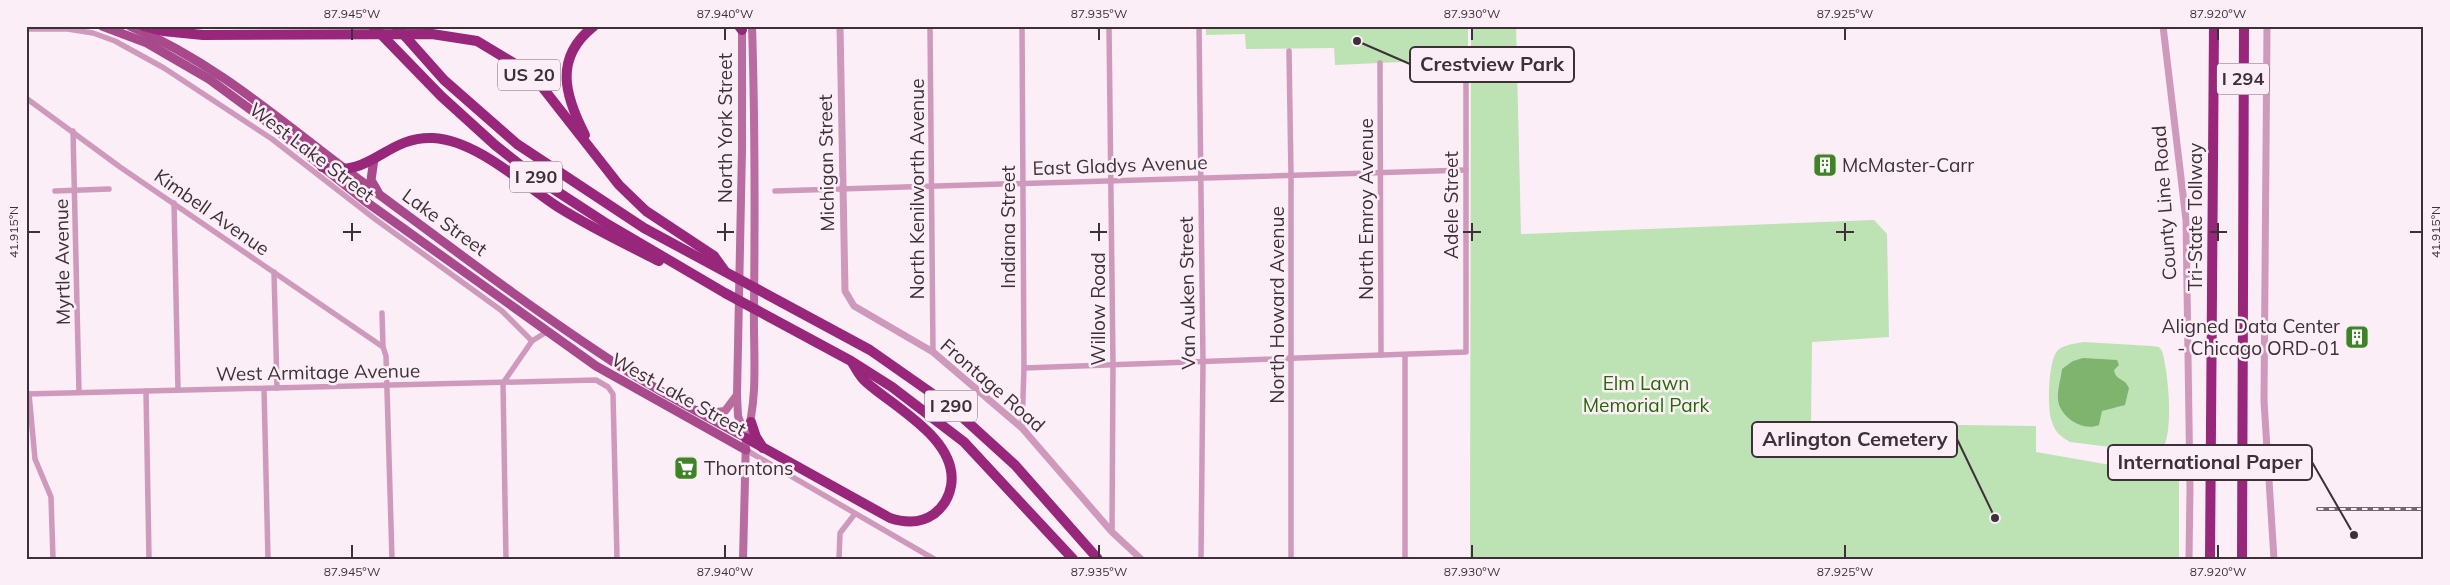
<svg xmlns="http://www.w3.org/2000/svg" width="2450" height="585" font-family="Mulish,sans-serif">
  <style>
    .green { fill: #bde2b3 }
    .water { fill: #7eb46d }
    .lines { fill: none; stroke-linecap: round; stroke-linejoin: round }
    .minor { stroke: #cf99bc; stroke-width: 5.5 }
    .tertiary { stroke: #cf99bc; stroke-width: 7 }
    .secondary { stroke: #b96ca0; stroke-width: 8 }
    .primary { stroke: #a8498c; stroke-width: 9 }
    .motorway { stroke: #98267b; stroke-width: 10 }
    .rail-casing { stroke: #73666e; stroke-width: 4 }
    .rail { stroke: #fbeef6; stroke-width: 2; stroke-dasharray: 5.5; stroke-linecap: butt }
    .ticks { fill: none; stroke: #3d3038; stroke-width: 2 }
    .labels { text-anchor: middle; stroke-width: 5; stroke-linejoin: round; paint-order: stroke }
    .shield { fill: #fbeef6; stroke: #766971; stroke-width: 1 }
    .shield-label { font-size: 18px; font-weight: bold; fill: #3d3038 }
    .street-label { font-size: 19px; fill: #3d3038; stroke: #fbeef6 }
    .poi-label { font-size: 19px; fill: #3d3038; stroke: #fbeef6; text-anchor: start }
    .park-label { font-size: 19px; fill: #246900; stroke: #fbeef6 }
    .leader { fill: none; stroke: #3d3038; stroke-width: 2 }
    .callout-dot { fill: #3d3038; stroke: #fbeef6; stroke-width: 2 }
    .callout { fill: #fbeef6; stroke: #3d3038; stroke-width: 2 }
    .callout-label { font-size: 20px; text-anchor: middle; font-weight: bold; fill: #3d3038 }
    .neatline { fill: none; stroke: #3d3038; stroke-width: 2 }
    .ticks-label { font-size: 12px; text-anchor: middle; fill: #3d3038 }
  </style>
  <rect width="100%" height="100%" fill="#fbeef6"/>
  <g class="green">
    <path d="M 1206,26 L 1468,26 L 1468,59 L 1335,65 L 1334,48 L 1246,49 L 1245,34 L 1206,35 Z"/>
    <path d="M 1471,26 L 1516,26 L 1521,234 L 1874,220 L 1887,234 L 1889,337 L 1812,342 L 1811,423 L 2036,426 L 2036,452 L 2179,477 L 2179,559 L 1470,559 Z"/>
    <path d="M 2084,342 L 2151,346 L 2159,347 L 2162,351 C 2168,370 2176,441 2159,453 L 2070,442 C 2061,437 2055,432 2052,422 C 2047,410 2048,359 2058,350 C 2064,345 2076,343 2084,342 Z"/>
  </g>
  <path class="water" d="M 2083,358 L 2117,360 L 2119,365 L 2114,370 C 2115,378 2120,378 2126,383 L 2129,388 L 2125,405 L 2102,411 L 2099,425 C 2083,432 2060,417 2058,400 C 2057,389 2061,379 2062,369 L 2073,361 Z"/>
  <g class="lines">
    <g class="minor">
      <path d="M 930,26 L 933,352"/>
      <path d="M 1022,26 L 1024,368 L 1022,428"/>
      <path d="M 1109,26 L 1113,365 L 1112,532"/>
      <path d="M 1199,26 L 1203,362 L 1201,559"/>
      <path d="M 26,29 L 68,29 L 93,33 L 115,41 L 164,68 L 272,139 L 375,219 L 480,295 L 502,311 L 532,341"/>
      <path d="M 1289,51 L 1291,175 L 1291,559"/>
      <path d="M 1380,63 L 1381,355"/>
      <path d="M 26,98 L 120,167 L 383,347"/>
      <path d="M 73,131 L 79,392"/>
      <path d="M 55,191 L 109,189"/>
      <path d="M 775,191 L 1466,170"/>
      <path d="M 174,203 L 178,390"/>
      <path d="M 274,272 L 277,388"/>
      <path d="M 382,313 L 383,347 L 386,356 L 392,559"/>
      <path d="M 1024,368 L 1466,352 L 1466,62"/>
      <path d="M 264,389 L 268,559"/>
      <path d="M 146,391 L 149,559"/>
      <path d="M 26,394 L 596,380 L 608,387 L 613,394 L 617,559"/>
      <path d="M 29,394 L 35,459 L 51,497 L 53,559"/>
      <path d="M 746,450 L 934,559"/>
      <path d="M 506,559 L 503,383 L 532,341 L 548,331"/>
      <path d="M 839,559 L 840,533 L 854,515"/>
      <path d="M 1405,559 L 1405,355"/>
    </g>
    <g class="tertiary">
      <path d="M 840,26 L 845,291 L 854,306 L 933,352 L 1022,428 L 1112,532 L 1141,559"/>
      <path d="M 2163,26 L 2186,220 L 2190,489 L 2189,559"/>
      <path d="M 2267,26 L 2264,401 L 2274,559"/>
    </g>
    <g class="secondary">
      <path d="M 742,27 L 742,149 L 737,395 L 738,416 L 746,438"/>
      <path d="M 697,410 L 716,412 L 725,411 L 737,395"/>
      <path d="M 743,559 L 746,438 C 759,397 753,349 754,307 C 755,213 755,120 752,26"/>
    </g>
    <g class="primary">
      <path d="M 102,26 L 147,43 L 209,79 L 258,115 L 365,201 L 596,366 L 746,450"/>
      <path d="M 130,26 C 222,66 286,126 365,184 C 449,246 533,310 621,367 C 661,393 704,415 746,438"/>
      <path d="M 374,159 L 371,180 L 378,192"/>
    </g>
    <g class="motorway">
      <path d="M 143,26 L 163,31 L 203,35 L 432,34 L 477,41 L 517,65 L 539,83 L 619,185 L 646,211 L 714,256 L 724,270"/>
      <path d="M 373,26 L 441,96 L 495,145 L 538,179 L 604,222 L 725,293 L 851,361 L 892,387 L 964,442 L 1073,559"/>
      <path d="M 396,26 L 444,80 L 517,144 L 644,228 L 870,350 L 950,406 L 1015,465 L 1098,559"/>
      <path d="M 739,26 L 742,30"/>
      <path d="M 585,135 C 565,96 553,58 594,26"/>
      <path d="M 322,167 C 372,179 385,136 433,138 C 476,140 523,184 558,207 C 590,227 625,244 659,261"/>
      <path d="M 751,422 L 756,437 L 763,448"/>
      <path d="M 746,438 L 890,518 C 905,523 920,524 934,514 C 943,507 949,498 951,486 C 959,440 895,408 866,382 C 860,377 857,370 853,364"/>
      <path d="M 2210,559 L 2214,26"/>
      <path d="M 2242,559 L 2244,26"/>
    </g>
    <g class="rail-casing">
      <path id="rail" d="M 2318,509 L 2424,509"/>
    </g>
    <use href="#rail" class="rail"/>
  </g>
  <path class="ticks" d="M 352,28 L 352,40M 725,28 L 725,40M 1099,28 L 1099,40M 1472,28 L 1472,40M 1845,28 L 1845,40M 2218,28 L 2218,40M 352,223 L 352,241M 725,223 L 725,241M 1099,223 L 1099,241M 1472,223 L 1472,241M 1845,223 L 1845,241M 2218,223 L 2218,241M 28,232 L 40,232M 343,232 L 361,232M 717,232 L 734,232M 1090,232 L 1107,232M 1463,232 L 1481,232M 1836,232 L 1854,232M 2210,232 L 2227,232M 2410,232 L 2422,232M 352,545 L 352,558M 725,545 L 725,558M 1099,545 L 1099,558M 1472,545 L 1472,558M 1845,545 L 1845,558M 2218,545 L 2218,558"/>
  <defs>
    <g id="building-square" transform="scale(1.25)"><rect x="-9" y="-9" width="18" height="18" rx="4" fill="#3e8326" stroke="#fbeef6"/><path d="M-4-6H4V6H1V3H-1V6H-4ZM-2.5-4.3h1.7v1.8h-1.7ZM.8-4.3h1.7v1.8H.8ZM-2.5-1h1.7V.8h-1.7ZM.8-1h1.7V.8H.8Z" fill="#fff"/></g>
    <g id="supermarket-square" transform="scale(1.25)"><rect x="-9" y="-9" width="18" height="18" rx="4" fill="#3e8326" stroke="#fbeef6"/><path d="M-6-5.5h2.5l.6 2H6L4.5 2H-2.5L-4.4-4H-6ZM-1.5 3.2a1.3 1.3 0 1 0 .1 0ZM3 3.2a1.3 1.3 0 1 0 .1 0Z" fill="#fff"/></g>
  </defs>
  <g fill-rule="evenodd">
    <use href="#building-square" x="1825" y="165"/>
    <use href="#building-square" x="2357" y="337"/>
    <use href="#supermarket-square" x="686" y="468"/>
  </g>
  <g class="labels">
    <g class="shield">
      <rect x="498" y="59.5" width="62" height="31" rx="4"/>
      <rect x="2217" y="63.5" width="52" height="31" rx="4"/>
      <rect x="510" y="161.5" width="52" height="31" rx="4"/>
      <rect x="925" y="390.5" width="52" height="31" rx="4"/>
    </g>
    <g class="shield-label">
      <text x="529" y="81">US 20</text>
      <text x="2243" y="85">I 294</text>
      <text x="536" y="183">I 290</text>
      <text x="951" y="412">I 290</text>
    </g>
    <g class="street-label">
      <text transform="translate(725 128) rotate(-90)" y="7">North York Street</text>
      <text transform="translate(312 152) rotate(37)" y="7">West Lake Street</text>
      <text transform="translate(826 163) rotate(-91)" y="7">Michigan Street</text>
      <text transform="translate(1120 165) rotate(-2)" y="7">East Gladys Avenue</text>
      <text transform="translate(917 189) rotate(-90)" y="7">North Kenilworth Avenue</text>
      <text transform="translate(2164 203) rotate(-94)" y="7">County Line Road</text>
      <text transform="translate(1451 205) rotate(-90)" y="7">Adele Street</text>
      <text transform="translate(1366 209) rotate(-90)" y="7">North Emroy Avenue</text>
      <text transform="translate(212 212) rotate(35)" y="7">Kimbell Avenue</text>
      <text transform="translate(2195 217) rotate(-90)" y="7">Tri-State Tollway</text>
      <text transform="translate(445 222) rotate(36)" y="7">Lake Street</text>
      <text transform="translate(1008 227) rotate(-90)" y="7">Indiana Street</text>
      <text transform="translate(62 262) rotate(-91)" y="7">Myrtle Avenue</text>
      <text transform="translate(1187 293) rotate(-91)" y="7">Van Auken Street</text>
      <text transform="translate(1277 305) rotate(-90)" y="7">North Howard Avenue</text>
      <text transform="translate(1098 309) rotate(-90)" y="7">Willow Road</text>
      <text transform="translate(318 372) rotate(-1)" y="7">West Armitage Avenue</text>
      <text transform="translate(993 385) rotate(41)" y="7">Frontage Road</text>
      <text transform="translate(679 394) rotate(29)" y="7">West Lake Street</text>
    </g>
    <g class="poi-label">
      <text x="1842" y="172">McMaster-Carr</text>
      <text x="2340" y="333" text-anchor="end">Aligned Data Center<tspan x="2340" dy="22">- Chicago ORD-01</tspan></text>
      <text x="704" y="475">Thorntons</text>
    </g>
    <g class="park-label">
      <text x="1646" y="390">Elm Lawn<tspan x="1646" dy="22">Memorial Park</tspan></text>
    </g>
  </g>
  <path class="leader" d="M1357 41L1410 64M1995 518L1957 439M2354 535L2312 462"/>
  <g class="callout-dot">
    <circle cx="1357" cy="41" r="5"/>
    <circle cx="1995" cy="518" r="5"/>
    <circle cx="2354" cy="535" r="5"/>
  </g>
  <g class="callout">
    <rect x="1410" y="47" width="164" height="35" rx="5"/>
    <rect x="1752" y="422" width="205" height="35" rx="5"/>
    <rect x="2108" y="445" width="204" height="35" rx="5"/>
  </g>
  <g class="callout-label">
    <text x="1492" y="71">Crestview Park</text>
    <text x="1855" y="446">Arlington Cemetery</text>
    <text x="2210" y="469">International Paper</text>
  </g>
  <rect width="2450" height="585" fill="none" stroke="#fbeef6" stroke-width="55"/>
  <rect x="28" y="28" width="2394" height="530" class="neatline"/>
  <g class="ticks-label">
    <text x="352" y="18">87.945°W</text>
    <text x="725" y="18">87.940°W</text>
    <text x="1099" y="18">87.935°W</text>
    <text x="1472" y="18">87.930°W</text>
    <text x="1845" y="18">87.925°W</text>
    <text x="2218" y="18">87.920°W</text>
    <text transform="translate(14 232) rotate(-90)" y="4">41.915°N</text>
    <text transform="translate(2436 232) rotate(-90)" y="4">41.915°N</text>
    <text x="352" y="576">87.945°W</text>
    <text x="725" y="576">87.940°W</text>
    <text x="1099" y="576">87.935°W</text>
    <text x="1472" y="576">87.930°W</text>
    <text x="1845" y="576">87.925°W</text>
    <text x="2218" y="576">87.920°W</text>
  </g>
</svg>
